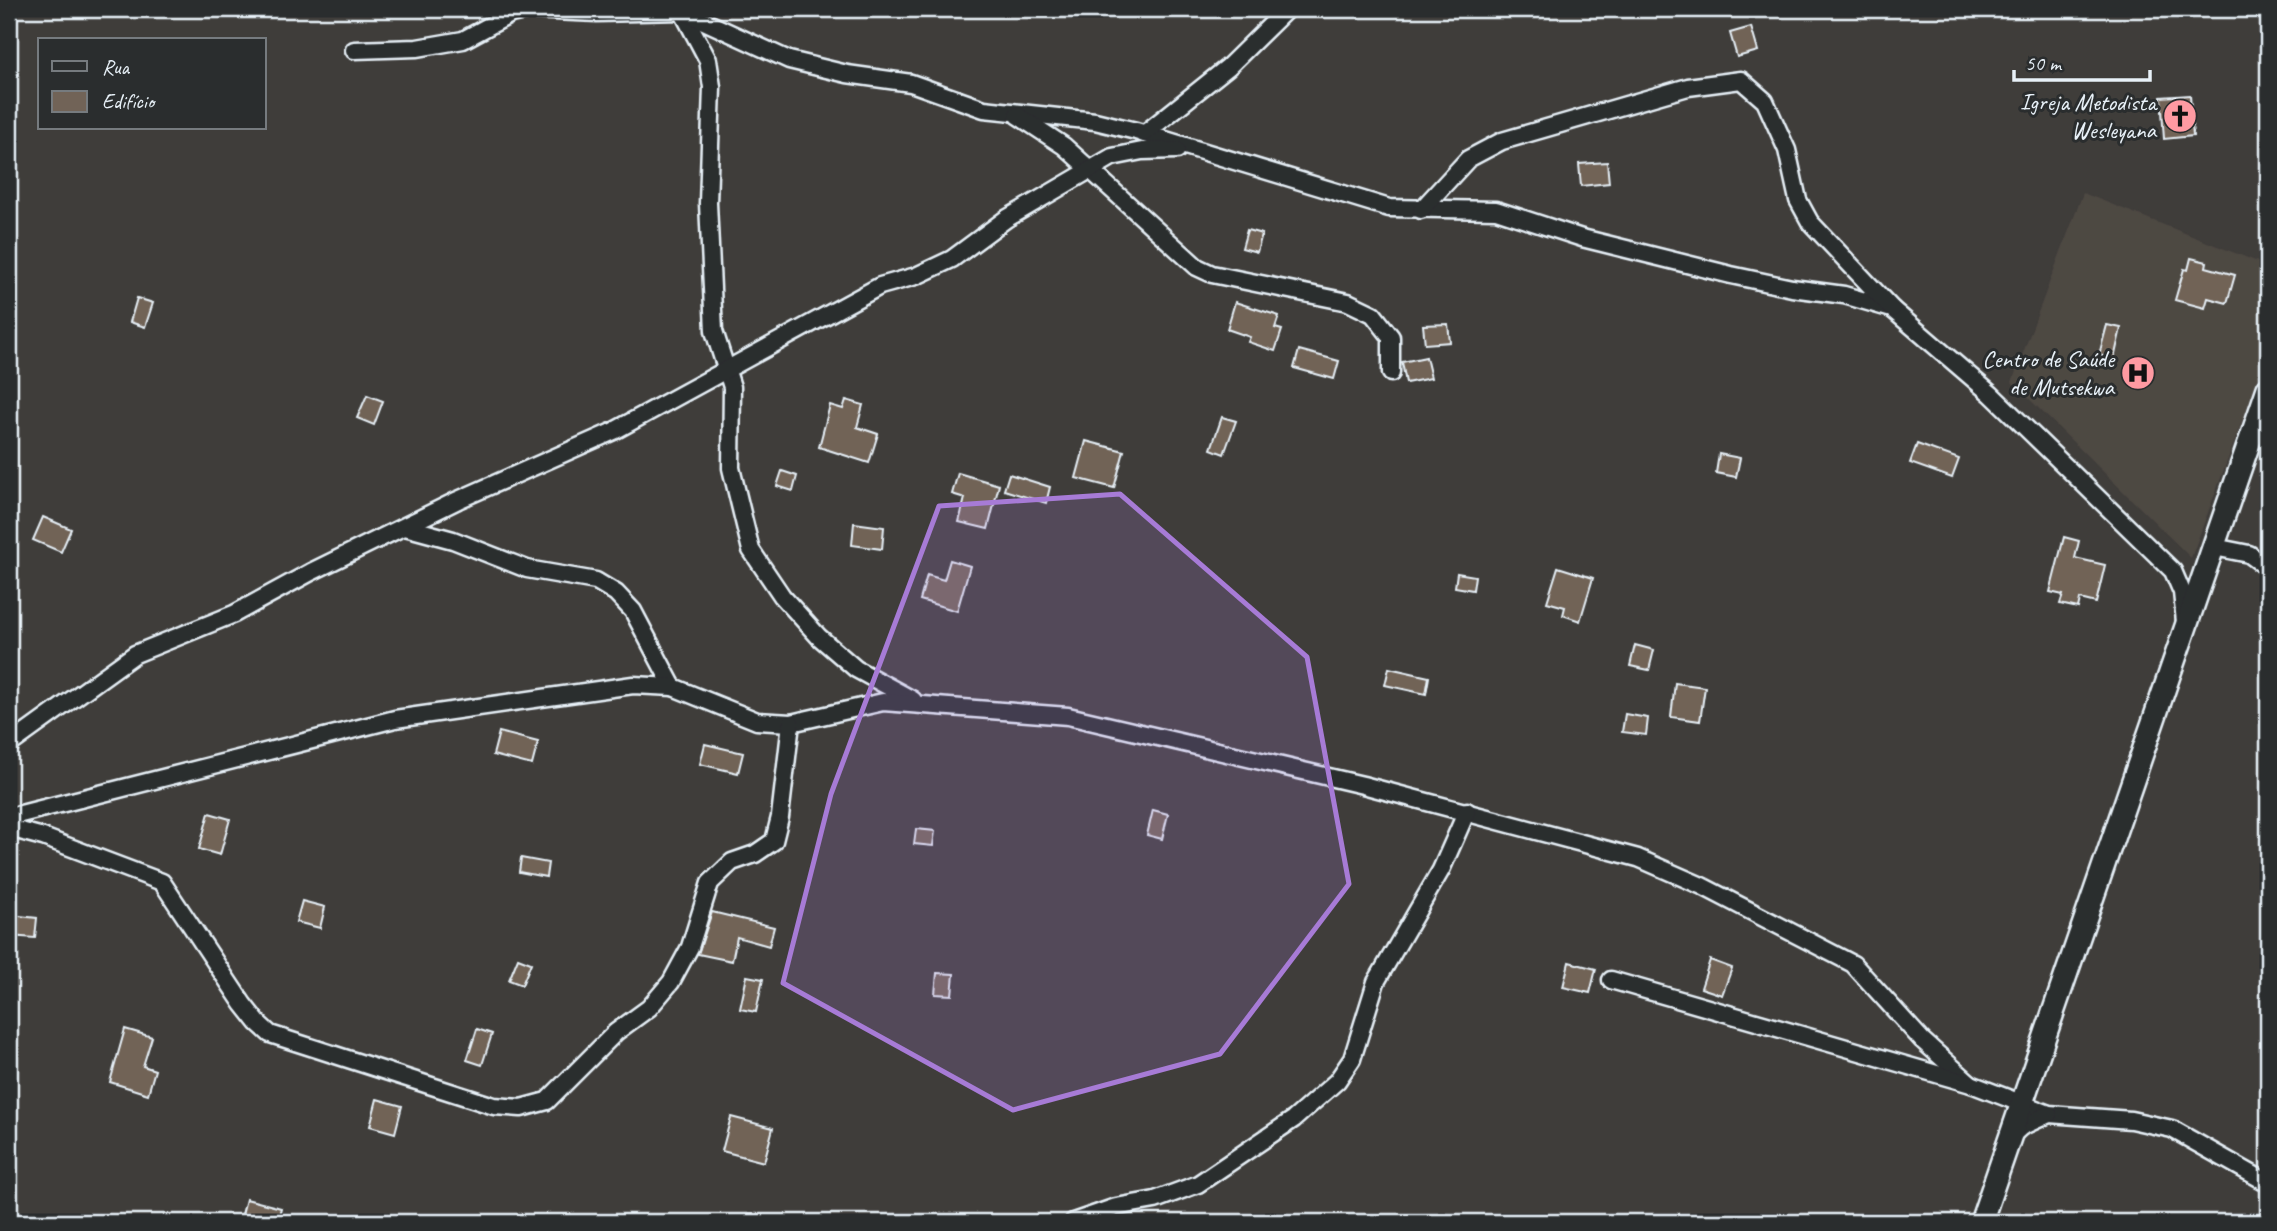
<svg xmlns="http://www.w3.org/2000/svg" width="2277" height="1231" font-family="Caveat,sans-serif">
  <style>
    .built { fill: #4e4843 }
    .building { fill: #716357; stroke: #e8f1f8; stroke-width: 2 }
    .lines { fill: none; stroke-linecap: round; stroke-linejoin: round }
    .street-casing { stroke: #e8f1f8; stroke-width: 21 }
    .secondary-casing { stroke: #e8f1f8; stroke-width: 26 }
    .street { stroke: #2a2d2e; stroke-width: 16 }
    .secondary { stroke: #2a2d2e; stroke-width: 21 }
    .marked { fill: #a77bd6; fill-opacity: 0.2; stroke: #a77bd6; stroke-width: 5; stroke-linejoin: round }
    .labels { text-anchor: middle; stroke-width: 6; stroke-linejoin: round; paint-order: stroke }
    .poi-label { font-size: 24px; fill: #e8f1f8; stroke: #2a2d2e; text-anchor: end }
  </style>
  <rect width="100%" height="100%" fill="#3f3d3a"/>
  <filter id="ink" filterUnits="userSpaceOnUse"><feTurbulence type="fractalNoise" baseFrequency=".0143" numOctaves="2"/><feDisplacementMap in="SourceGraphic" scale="14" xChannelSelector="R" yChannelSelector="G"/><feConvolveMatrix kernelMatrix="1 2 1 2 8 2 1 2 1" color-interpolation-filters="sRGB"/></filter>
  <g filter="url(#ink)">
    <path class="built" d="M 2083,193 L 2268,266 L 2268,352 L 2191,558 L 2012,382 Z"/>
    <g class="building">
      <path d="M 1751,27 L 1758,51 L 1737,57 L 1730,33 Z"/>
      <path d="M 2190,95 L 2193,136 L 2164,139 L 2161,97 Z"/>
      <path d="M 1607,162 L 1609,183 L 1581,186 L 1579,164 Z"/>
      <path d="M 1247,230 L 1262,234 L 1257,252 L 1242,248 Z"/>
      <path d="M 2191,258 L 2207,262 L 2206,267 L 2235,275 L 2227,303 L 2208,298 L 2205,308 L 2175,300 L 2184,269 L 2188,270 Z"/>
      <path d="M 137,298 L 153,303 L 145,327 L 130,322 Z"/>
      <path d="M 1235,302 L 1279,316 L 1275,328 L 1282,330 L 1275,351 L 1248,342 L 1250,337 L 1227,329 Z"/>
      <path d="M 1448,324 L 1450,342 L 1425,344 L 1423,325 Z"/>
      <path d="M 2107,325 L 2121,328 L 2114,359 L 2099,355 Z"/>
      <path d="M 1299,350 L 1339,361 L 1334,379 L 1294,368 Z"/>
      <path d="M 1426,357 L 1431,378 L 1406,383 L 1402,362 Z"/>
      <path d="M 367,395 L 383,401 L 374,425 L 357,418 Z"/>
      <path d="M 846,400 L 863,405 L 857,427 L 878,434 L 869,463 L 819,447 L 830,405 L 843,409 Z"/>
      <path d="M 1222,417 L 1236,421 L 1224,454 L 1211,449 Z"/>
      <path d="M 1086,441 L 1124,451 L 1114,488 L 1076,478 Z"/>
      <path d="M 1917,444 L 1959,459 L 1952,478 L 1910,463 Z"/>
      <path d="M 1719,454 L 1740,458 L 1736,477 L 1716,473 Z"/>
      <path d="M 782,471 L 797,476 L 793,491 L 777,486 Z"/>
      <path d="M 958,473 L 999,485 L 988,529 L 959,522 L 965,498 L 952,494 Z"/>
      <path d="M 1009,474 L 1050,487 L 1046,503 L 1004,490 Z"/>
      <path d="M 43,517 L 71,529 L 61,552 L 33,540 Z"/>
      <path d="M 854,523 L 884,527 L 882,549 L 852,545 Z"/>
      <path d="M 2064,537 L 2079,541 L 2075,558 L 2105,565 L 2096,603 L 2080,599 L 2078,608 L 2060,604 L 2063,595 L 2050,592 Z"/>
      <path d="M 950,560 L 970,566 L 957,611 L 920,600 L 927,575 L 944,580 Z"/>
      <path d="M 1558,567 L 1593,578 L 1580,621 L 1563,615 L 1565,607 L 1547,602 Z"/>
      <path d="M 1457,573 L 1475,576 L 1473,590 L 1455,587 Z"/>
      <path d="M 1635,645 L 1654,650 L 1649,670 L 1630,666 Z"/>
      <path d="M 1389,668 L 1429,677 L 1426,694 L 1385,685 Z"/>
      <path d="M 1675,683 L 1705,687 L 1700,721 L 1671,717 Z"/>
      <path d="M 1625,714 L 1648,718 L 1646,735 L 1622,732 Z"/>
      <path d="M 499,732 L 538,742 L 532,765 L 493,755 Z"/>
      <path d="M 705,744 L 743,753 L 738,773 L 700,764 Z"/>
      <path d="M 1153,810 L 1168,814 L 1162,839 L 1147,835 Z"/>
      <path d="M 209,813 L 230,819 L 220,855 L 199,849 Z"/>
      <path d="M 916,829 L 935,831 L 933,846 L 914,844 Z"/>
      <path d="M 521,858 L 548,863 L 546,877 L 519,872 Z"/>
      <path d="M 302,901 L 325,907 L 320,928 L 296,922 Z"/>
      <path d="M 712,912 L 774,927 L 769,946 L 737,937 L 732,961 L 698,954 Z"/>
      <path d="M 10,915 L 37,918 L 35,938 L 9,936 Z"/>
      <path d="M 518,958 L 531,963 L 522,985 L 509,980 Z"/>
      <path d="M 1710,960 L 1732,968 L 1722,995 L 1701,988 Z"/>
      <path d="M 1569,962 L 1596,969 L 1590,993 L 1563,987 Z"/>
      <path d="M 937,973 L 954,974 L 952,995 L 935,994 Z"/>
      <path d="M 747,976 L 763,979 L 756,1012 L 740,1009 Z"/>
      <path d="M 125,1029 L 152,1037 L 143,1066 L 155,1070 L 148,1094 L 110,1082 Z"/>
      <path d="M 477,1029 L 492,1034 L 482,1065 L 467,1060 Z"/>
      <path d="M 377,1099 L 402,1106 L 395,1133 L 370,1126 Z"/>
      <path d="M 731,1117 L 773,1128 L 764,1162 L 722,1151 Z"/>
      <path d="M 246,1199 L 281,1208 L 277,1222 L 240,1222 Z"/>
    </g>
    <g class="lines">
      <g class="street-casing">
        <g id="street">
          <path d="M 681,9 L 708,60 L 712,87 L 708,203 L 714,331 L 732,387 L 731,468 L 751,550 L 782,596 L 819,637 L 856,669 L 913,700"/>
          <path d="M 354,50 L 417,48 L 463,40 L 511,14 L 529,10 L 597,13 L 682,11 L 789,60 L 847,74 L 911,83 L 984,109 L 1095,121 L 1136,131 L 1389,208 L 1496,210 L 1582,238 L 1731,275 L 1792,288 L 1844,295 L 1892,309 L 1991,394 L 2173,571 L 2182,592 L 2185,622"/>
          <path d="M 1017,115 L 1064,146 L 1197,267 L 1212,274 L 1348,302 L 1373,314 L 1391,337 L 1391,373"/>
          <path d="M 1144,134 L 1228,67 L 1287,9"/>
          <path d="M 1421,210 L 1468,159 L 1502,141 L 1688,87 L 1741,80 L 1765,101 L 1787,150 L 1798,200 L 1810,222 L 1892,309"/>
          <path d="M 405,527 L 453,540 L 527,569 L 596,581 L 616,593 L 633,611 L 673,687"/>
          <path d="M 2214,547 L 2249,554 L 2268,568"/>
          <path d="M 9,745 L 135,654 L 234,614 L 311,572 L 458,500 L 614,431 L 880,286 L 916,276 L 952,259 L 1006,219 L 1112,157 L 1142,151 L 1177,150"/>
          <path d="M 9,817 L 395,719 L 633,685 L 673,687 L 757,721 L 791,723 L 883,702 L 1068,716 L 1363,785 L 1638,858 L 1702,886 L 1853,964 L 1922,1040 L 1971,1084"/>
          <path d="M 9,828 L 43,837 L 162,882 L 243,1004 L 258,1023 L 270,1034 L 494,1106 L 521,1108 L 547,1101 L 616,1032 L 649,1008 L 671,982 L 690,947 L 710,883 L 732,862 L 755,854 L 774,841 L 780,817 L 791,723"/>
          <path d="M 1611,980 L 1971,1084 L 2049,1114 L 2131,1120 L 2172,1129 L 2268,1183"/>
          <path d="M 2010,1137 L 2021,1127 L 2049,1114"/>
          <path d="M 1073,1222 L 1116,1207 L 1155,1200 L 1198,1184 L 1294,1119 L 1337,1081 L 1352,1059 L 1376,982 L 1441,870 L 1467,811"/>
        </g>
      </g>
      <g class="secondary-casing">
        <path id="secondary" d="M 1981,1222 L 2268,388"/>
      </g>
      <use href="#street" class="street"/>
      <use href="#secondary" class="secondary"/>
    </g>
  </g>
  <path class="marked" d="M 1120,494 L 1307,657 L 1349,884 L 1220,1054 L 1013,1110 L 783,983 L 831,794 L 939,506 Z"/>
  <defs>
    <g id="church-disc" transform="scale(1.75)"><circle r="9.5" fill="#ff9aa2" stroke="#2a2d2e"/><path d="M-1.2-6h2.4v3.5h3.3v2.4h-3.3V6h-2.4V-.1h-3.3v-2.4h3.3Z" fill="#111"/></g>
    <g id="hospital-disc" transform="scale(1.75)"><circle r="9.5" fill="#ff9aa2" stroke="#2a2d2e"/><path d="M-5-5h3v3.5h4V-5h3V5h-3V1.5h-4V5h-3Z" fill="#111"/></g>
  </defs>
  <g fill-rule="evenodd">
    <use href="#church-disc" x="2180" y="116"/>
    <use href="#hospital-disc" x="2138" y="373"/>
  </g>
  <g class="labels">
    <g class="poi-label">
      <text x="2156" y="110">Igreja Metodista<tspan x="2156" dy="28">Wesleyana</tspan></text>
      <text x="2114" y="367">Centro de Saúde<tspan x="2114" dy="28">de Mutsekwa</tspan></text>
    </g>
  </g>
  <rect width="2277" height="1231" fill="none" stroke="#2a2d2e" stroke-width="35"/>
  <rect x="18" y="18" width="2242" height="1196" fill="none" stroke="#e8f1f8" stroke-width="2.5" filter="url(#ink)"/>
  <rect x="38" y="38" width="228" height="91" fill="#2a2d2e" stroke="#767b7f" stroke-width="2"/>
  <rect x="52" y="61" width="35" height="10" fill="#2a2d2e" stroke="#767b7f" stroke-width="2"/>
  <text x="102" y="74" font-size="21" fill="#e8f1f8">Rua</text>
  <rect x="52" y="91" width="35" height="21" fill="#716357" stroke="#767b7f" stroke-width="2"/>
  <text x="102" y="108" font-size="21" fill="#e8f1f8">Edifício</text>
  <path d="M2014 70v10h136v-10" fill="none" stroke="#e8f1f8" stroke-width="3.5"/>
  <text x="2025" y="70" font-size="21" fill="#e8f1f8" stroke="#2a2d2e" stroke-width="5" paint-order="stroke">50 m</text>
</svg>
